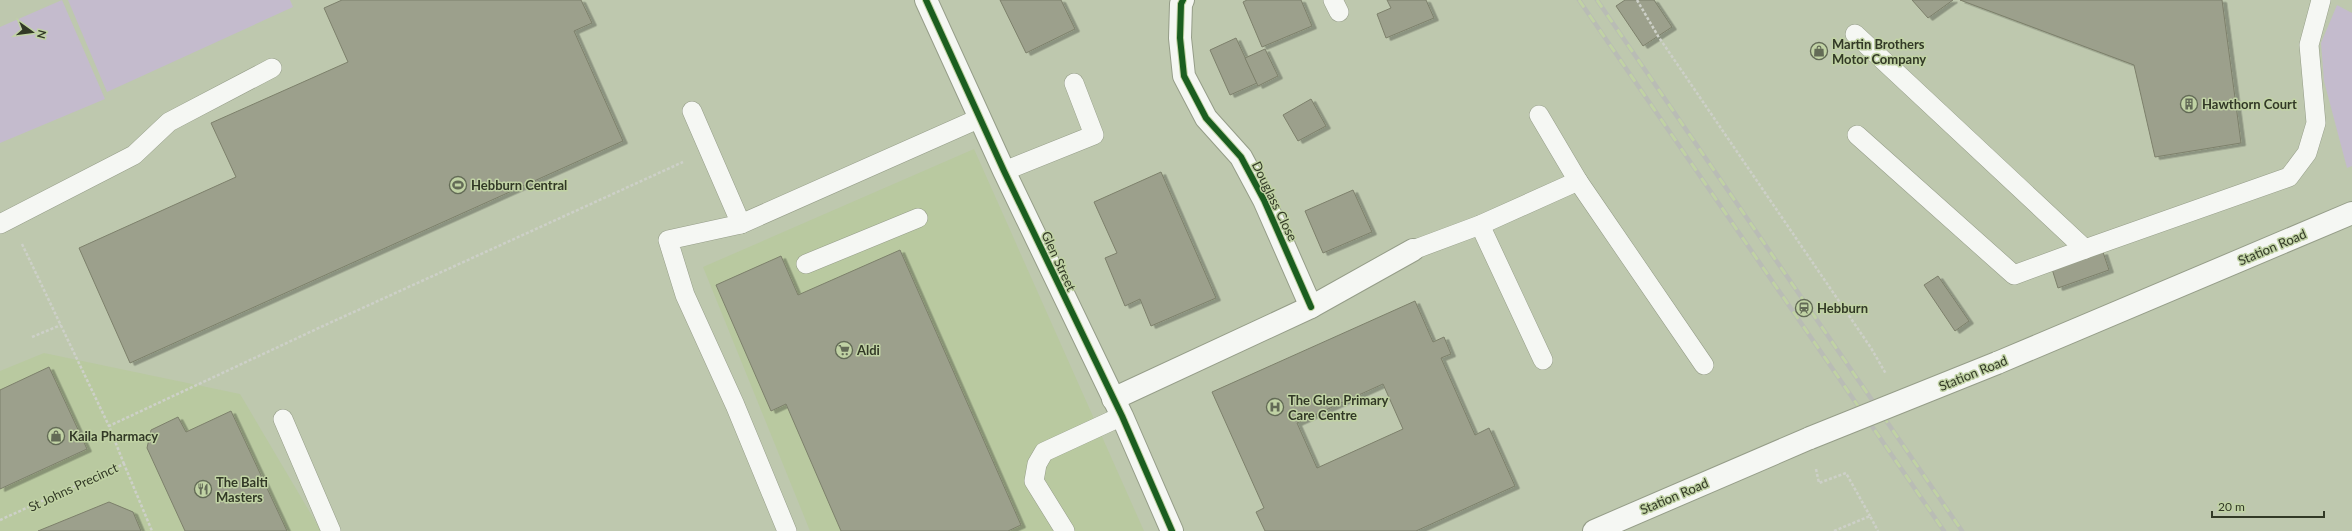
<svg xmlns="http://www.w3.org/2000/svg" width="2352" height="531" font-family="Lato,sans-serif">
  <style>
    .built { fill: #b9c9a0 }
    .green { fill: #c4bbcd }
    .building { fill: #9ca08c; stroke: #7d806b; fill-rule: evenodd; filter: url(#shadow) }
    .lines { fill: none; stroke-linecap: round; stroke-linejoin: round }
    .lane-casing { stroke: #959d88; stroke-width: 20 }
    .street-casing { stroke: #959d88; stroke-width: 24 }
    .secondary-casing { stroke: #959d88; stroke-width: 24 }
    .path { stroke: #cdd0c8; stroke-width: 2.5; stroke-dasharray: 3 2; stroke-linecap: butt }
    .lane { stroke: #f5f7f3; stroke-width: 19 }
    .street { stroke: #f5f7f3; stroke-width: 22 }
    .secondary { stroke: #f5f7f3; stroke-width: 22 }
    .rail-casing { stroke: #b9bcb5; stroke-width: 4.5 }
    .rail { stroke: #c0d2a4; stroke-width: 3; stroke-dasharray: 9; stroke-linecap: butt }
    .secondary-bridge-casing { stroke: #959d88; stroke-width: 24; stroke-linecap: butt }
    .secondary-bridge { stroke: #f5f7f3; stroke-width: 22 }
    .cycleway-casing { stroke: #c0d2a4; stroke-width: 8 }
    .cycleway { stroke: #1b5e20; stroke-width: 6 }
    .labels { text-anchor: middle; stroke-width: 3; stroke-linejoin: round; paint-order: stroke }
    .poi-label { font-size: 13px; font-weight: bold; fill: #323926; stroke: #c0d2a4; text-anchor: start }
    .street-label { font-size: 13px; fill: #323926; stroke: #c0d2a4 }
  </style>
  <defs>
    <filter id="shadow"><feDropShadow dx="4.5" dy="2.5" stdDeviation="0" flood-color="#0004"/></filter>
  </defs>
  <rect width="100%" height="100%" fill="#bec8ae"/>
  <g class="built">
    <path d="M 974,149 L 1144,531 L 810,531 L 703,267 Z"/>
    <path d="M 44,353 L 240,394 L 321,531 L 0,531 L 0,371 Z"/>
  </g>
  <g class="green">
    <path d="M 62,0 L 105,99 L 0,143 L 0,27 Z"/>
    <path d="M 68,0 L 290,0 L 293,7 L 107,92 Z"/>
    <path d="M 2337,5 L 2352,13 L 2352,166 L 2347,168 L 2324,81 L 2321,43 Z"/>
  </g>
  <g class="building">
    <path d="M 342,0 L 581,0 L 592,23 L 574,31 L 623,141 L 130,363 L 79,248 L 236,177 L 211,123 L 348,62 L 324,8 Z"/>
    <path d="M 1000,0 L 1061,0 L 1075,29 L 1026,53 Z"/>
    <path d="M 1247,0 L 1301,0 L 1312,26 L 1262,47 L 1243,2 Z"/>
    <path d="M 1387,0 L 1426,0 L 1434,18 L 1386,38 L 1377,14 L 1391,8 Z"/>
    <path d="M 1625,0 L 1654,0 L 1672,27 L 1643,46 L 1616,6 Z"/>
    <path d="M 1912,0 L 1953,0 L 1928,18 Z"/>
    <path d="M 1960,0 L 2222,0 L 2241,143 L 2155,157 L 2134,65 Z"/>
    <path d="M 1236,38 L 1257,83 L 1230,95 L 1210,50 Z"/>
    <path d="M 1265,49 L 1278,76 L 1258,86 L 1245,58 Z"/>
    <path d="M 1311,99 L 1326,126 L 1298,141 L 1283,115 Z"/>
    <path d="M 1161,172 L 1216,298 L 1151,326 L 1140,299 L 1125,306 L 1105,258 L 1117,253 L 1094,202 Z"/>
    <path d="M 1353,190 L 1372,232 L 1323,253 L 1305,211 Z"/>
    <path d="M 900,250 L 1021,525 L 1008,531 L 841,531 L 786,404 L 771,411 L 716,285 L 781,256 L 798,295 Z"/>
    <path d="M 2103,252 L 2109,270 L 2058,288 L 2052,269 Z"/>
    <path d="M 1938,276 L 1969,321 L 1955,331 L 1924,285 Z"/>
    <path d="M 1415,301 L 1433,342 L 1444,337 L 1451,354 L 1441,358 L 1475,435 L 1489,428 L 1515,486 L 1416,531 L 1265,531 L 1256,512 L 1264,508 L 1212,392 ZM 1383,384 L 1403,429 L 1317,468 L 1297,423 Z"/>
    <path d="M 49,367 L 87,449 L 0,489 L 0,390 Z"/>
    <path d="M 231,411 L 287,531 L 185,531 L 147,448 L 151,430 L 178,417 L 186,432 Z"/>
    <path d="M 109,502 L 133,512 L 141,531 L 38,531 Z"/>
  </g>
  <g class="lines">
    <g class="lane-casing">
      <g id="lane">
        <path d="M 1333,0 L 1339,12"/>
        <path d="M 1855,34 L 2085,249 L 2289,177 L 2307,153 L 2316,123 L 2309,45 L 2321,0"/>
        <path d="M 692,111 L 741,224 L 980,118"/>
        <path d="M 1539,115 L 1578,181 L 1704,365"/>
        <path d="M 1857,135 L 2014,275 L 2085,249"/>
        <path d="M 1004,171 L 1094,135 L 1074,83"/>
        <path d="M 0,224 L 134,155 L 169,122 L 272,68"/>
        <path d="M 741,224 L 668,240 L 685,295 L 735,405 L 787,531"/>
        <path d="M 1480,225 L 1543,360"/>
        <path d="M 1413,250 L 1480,225 L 1578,181"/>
        <path d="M 806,264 L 918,218"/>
        <path d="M 283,419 L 331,531"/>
        <path d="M 1065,531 L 1034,481 L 1037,464 L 1044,452 L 1122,416"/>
      </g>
    </g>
    <g class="street-casing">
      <g id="street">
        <path d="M 926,0 L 1004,171 L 1122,416 L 1172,531"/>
        <path d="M 1183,0 L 1181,4 L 1180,38 L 1184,76 L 1206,118 L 1241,157 L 1264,200 L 1311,307"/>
        <path d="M 1113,399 L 1311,307 L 1413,250"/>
      </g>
    </g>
    <g class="secondary-casing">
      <g id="secondary">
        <path d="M 1997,363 L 2352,213"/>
        <path d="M 1594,531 L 1810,438"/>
      </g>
    </g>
    <g class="path">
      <path d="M 1637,0 L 1658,36 L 1871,348 L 1886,374"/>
      <path d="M 22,244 L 109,426"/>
      <path d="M 32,337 L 61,325"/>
      <path d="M 124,464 L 109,426 L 323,326 L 683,162"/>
      <path d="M 1816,469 L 1819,483 L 1846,473 L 1870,516"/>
      <path d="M 0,520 L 124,464 L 152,531"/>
      <path d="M 1834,531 L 1870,516 L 1878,531"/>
    </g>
    <use href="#lane" class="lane"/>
    <use href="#street" class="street"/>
    <use href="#secondary" class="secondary"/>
    <g class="rail-casing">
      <g id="rail">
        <path d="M 1579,0 L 1944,531"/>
        <path d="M 1597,0 L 1962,531"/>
      </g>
    </g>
    <use href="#rail" class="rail"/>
    <g class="secondary-bridge-casing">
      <path id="secondary-bridge" d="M 1810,438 L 1997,363"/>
    </g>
    <use href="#secondary-bridge" class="secondary-bridge"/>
    <g class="cycleway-casing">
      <g id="cycleway">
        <path d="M 926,0 L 1004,171 L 1122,416 L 1172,531"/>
        <path d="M 1183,0 L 1181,4 L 1180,38 L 1184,76 L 1206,118 L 1241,157 L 1264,200 L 1311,307"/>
      </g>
    </g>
    <use href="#cycleway" class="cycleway"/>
  </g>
  <defs>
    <g id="shop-ring" transform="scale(0.9)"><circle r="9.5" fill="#c0d2a4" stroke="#636b56" stroke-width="1.5"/><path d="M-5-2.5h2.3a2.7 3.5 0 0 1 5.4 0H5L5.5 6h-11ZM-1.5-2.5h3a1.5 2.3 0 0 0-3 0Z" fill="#636b56"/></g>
    <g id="building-ring" transform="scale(0.9)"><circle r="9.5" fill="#c0d2a4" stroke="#636b56" stroke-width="1.5"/><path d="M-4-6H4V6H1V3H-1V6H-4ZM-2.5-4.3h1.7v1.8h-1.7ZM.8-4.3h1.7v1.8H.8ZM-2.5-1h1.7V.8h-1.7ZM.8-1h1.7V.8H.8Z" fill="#636b56"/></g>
    <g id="stadium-ring" transform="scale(0.9)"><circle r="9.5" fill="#c0d2a4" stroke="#636b56" stroke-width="1.5"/><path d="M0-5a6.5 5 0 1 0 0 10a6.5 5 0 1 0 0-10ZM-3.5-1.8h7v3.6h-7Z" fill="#636b56"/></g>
    <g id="station-ring" transform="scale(0.9)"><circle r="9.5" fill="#c0d2a4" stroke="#636b56" stroke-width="1.5"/><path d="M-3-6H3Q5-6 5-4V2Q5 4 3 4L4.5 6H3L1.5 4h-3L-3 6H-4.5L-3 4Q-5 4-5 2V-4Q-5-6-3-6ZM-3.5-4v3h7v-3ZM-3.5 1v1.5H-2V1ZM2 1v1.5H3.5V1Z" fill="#636b56"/></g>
    <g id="supermarket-ring" transform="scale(0.9)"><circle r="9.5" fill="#c0d2a4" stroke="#636b56" stroke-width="1.5"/><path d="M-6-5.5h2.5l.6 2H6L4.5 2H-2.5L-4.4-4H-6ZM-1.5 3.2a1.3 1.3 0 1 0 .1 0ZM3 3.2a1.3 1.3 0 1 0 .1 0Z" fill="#636b56"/></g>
    <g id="hospital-ring" transform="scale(0.9)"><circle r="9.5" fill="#c0d2a4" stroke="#636b56" stroke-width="1.5"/><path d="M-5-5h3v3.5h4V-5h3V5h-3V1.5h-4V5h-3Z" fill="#636b56"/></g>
    <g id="restaurant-ring" transform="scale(0.9)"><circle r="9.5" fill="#c0d2a4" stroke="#636b56" stroke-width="1.5"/><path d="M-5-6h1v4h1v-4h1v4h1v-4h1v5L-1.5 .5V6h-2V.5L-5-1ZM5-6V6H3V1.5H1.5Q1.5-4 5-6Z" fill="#636b56"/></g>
  </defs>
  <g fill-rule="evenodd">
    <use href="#shop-ring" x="1819" y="51"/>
    <use href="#building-ring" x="2189" y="104"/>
    <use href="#stadium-ring" x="458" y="185"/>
    <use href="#station-ring" x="1804" y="308"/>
    <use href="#supermarket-ring" x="844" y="350"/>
    <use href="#hospital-ring" x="1275" y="407"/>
    <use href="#shop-ring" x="56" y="436"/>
    <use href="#restaurant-ring" x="203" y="489"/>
  </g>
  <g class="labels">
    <g class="poi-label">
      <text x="1832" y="49">Martin Brothers<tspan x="1832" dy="15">Motor Company</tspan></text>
      <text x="2202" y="109">Hawthorn Court</text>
      <text x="471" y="190">Hebburn Central</text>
      <text x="1817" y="313">Hebburn</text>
      <text x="857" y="355">Aldi</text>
      <text x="1288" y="405">The Glen Primary<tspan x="1288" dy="15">Care Centre</tspan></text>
      <text x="69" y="441">Kaila Pharmacy</text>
      <text x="216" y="487">The Balti<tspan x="216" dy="15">Masters</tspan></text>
    </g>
    <g class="street-label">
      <text transform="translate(1275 201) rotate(64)" y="5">Douglass Close</text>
      <text transform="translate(2272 247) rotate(-23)" y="5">Station Road</text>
      <text transform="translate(1059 261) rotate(65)" y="5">Glen Street</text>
      <text transform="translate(1973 373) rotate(-22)" y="5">Station Road</text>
      <text transform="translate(73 487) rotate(-25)" y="5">St Johns Precinct</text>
      <text transform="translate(1674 496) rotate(-23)" y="5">Station Road</text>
    </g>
  </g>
  <g transform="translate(32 32) rotate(104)" stroke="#c0d2a4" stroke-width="3" paint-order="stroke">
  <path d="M0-3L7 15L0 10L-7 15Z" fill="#323926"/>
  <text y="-6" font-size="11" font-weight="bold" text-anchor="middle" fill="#323926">N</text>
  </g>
  <path d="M2212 511v6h112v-6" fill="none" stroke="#323926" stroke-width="2"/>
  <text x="2218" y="511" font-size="12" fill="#323926" stroke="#c0d2a4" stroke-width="3" paint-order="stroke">20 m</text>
</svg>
